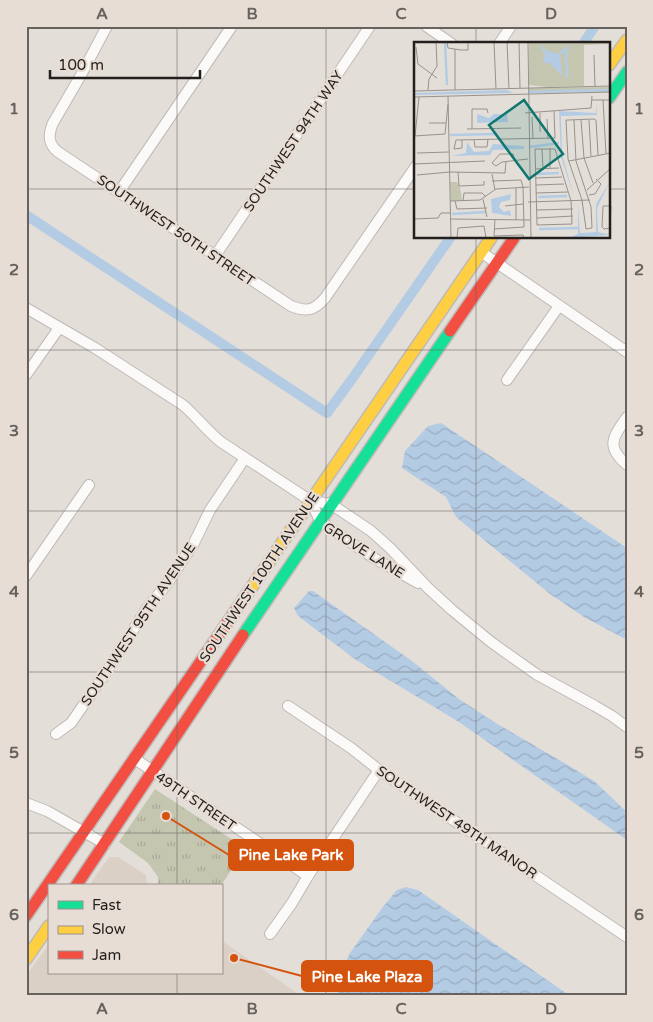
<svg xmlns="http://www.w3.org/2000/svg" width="653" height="1022" font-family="'Varela Round',sans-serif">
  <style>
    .built { fill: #dbd0c6 }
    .park { fill: url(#park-tufts) }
    .water { fill: url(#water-waves) }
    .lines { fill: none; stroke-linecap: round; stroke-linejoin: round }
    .canal { stroke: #b4cbe4; stroke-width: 10 }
    .street-casing { stroke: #bfbab7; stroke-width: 12 }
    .fast-casing { stroke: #bfbab7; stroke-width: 14 }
    .slow-casing { stroke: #bfbab7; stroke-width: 14 }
    .jam-casing { stroke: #bfbab7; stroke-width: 14 }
    .street { stroke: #fbfaf9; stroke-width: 10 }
    .fast { stroke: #16e098; stroke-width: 11 }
    .slow { stroke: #ffcf43; stroke-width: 11 }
    .jam { stroke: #f24e42; stroke-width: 11 }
    .grid { fill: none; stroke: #67625e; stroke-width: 1; stroke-opacity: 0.55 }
    .labels { text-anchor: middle; stroke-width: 4.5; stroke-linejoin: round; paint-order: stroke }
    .street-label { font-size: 14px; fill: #231f1c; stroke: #e8ddd5 }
    .inset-river { fill: none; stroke: #b4cbe4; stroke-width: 2.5 }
    .inset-road { fill: none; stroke: #97928d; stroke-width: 1 }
    .view { fill: #0f766e; fill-opacity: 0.15; stroke: #0f766e; stroke-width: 2.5 }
    .inset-edge { fill: none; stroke: #231f1c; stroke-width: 2.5 }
    .leader { fill: none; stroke: #d4530e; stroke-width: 2 }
    .callout-dot { fill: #d4530e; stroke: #e8ddd5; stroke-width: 2 }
    .callout { fill: #d4530e; stroke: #d4530e; stroke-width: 2 }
    .callout-label { font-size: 15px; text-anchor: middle; font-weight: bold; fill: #fff }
    .neatline { fill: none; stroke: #67625e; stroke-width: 2 }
    .grid-label { font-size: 16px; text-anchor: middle; font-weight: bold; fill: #67625e }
  </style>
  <defs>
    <pattern id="park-tufts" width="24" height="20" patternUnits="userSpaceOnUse" patternTransform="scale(1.25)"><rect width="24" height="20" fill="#c4c6b0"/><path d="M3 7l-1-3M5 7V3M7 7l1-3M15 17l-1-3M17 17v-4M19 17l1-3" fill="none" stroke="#a8aa97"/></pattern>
    <pattern id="water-waves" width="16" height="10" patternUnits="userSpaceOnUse" patternTransform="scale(1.25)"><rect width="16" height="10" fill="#b4cbe4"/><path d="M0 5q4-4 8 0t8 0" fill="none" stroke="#9aaec3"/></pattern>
  </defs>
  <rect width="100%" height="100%" fill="#e4ded9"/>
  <g class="built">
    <path d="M 110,857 L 118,857 L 146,875 L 147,886 L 89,886 L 103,865 Z"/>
    <path d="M 221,940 L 301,996 L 26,996 L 26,976 L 49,944 L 49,973 L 221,973 Z"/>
  </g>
  <path class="park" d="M 155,789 L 245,848 L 221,886 L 158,886 L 158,877 L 148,863 L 119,842 Z"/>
  <g class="water">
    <path d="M 441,423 L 627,548 L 627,640 L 584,617 L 550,594 L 456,517 L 446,497 L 402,468 L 405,451 L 428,426 Z"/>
    <path d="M 309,591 L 313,591 L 412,661 L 459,699 L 494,722 L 566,764 L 594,781 L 627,812 L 627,840 L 459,722 L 356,660 L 298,616 L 294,608 Z"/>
    <path d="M 406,887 L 418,890 L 570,996 L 339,996 L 336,988 L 340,974 L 350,953 L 382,908 L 397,890 Z"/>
  </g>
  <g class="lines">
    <g class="canal">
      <path d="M 583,44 L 595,26"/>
      <path d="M 26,215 L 327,413 L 352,379 L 450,238"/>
    </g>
    <g class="street-casing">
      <g id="street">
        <path d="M 107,26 L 81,75 L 53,123 C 48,135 48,144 58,152 L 291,306 C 306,312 314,311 325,298 L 416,166"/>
        <path d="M 426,26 L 452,44"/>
        <path d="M 499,44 L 511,26"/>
        <path d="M 119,192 L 232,26"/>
        <path d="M 481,252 L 627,352"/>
        <path d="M 215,256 L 370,26"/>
        <path d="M 26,308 L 95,348 L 183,405 C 197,417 207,431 221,442 L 311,501 L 331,504 L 371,531 L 390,548 L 428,588 L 452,610 L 491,642 L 536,674 L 595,706 L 612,716 L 627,727"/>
        <path d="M 26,375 L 59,328"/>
        <path d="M 507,380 L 559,306"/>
        <path d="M 627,417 C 613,437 605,446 627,465"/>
        <path d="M 311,501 L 320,521 L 372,557 L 418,583"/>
        <path d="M 26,576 L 89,485"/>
        <path d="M 288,706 L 351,748 L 379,770 L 627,937"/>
        <path d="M 56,734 L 71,723 L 105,674 L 147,608 L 167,584 L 194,543 L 210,510 L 245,458"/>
        <path d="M 135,759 L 308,876"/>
        <path d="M 26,803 L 47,811 L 105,844"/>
        <path d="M 270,934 L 292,903 L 308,876 L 379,770"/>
      </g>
    </g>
    <g class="fast-casing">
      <g id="fast">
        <path d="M 609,98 L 627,72"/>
        <path d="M 243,635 L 450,331"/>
      </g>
    </g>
    <g class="slow-casing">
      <g id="slow">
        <path d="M 609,65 L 627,40"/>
        <path d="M 247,594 L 491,238"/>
        <path d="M 26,959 L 49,926"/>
      </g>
    </g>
    <g class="jam-casing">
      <g id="jam">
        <path d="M 450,331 L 514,238"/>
        <path d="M 76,886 L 243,635"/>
        <path d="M 26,916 L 247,594"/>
      </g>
    </g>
    <use href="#street" class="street"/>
    <use href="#fast" class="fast"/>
    <use href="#slow" class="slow"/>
    <use href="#jam" class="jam"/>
  </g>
  <path class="grid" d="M 177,26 L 177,886M 326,26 L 326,996M 476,26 L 476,44M 26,189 L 416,189M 609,189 L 627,189M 476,238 L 476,996M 26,350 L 627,350M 26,511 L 627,511M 26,672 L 627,672M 26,833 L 627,833M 177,973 L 177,996"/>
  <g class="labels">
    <g class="street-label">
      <text transform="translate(293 141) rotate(-56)" y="5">SOUTHWEST 94TH WAY</text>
      <text transform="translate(176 230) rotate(34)" y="5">SOUTHWEST 50TH STREET</text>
      <text transform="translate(364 550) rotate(32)" y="5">GROVE LANE</text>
      <text transform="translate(259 577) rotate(-56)" y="5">SOUTHWEST 100TH AVENUE</text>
      <text transform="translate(138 624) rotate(-56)" y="5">SOUTHWEST 95TH AVENUE</text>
      <text transform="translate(196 801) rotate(34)" y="5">49TH STREET</text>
      <text transform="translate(457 822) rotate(34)" y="5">SOUTHWEST 49TH MANOR</text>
    </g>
  </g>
  <g transform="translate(414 42)">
    <rect width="196" height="196" fill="#e4ded9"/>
    <path d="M 115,0 L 196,0 L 196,2 L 170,3 L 170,44 L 132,45 L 115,43 ZM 196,45 L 197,50 L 114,51 L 115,46 ZM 36,140 L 43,140 L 46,145 L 48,158 L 37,159 Z" fill="#c4c6b0"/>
    <path d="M 125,1 L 133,9 L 146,12 L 148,34 L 136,21 L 129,21 L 131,13 ZM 93,48 L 100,51 L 0,53 L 0,51 ZM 182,60 L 183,73 L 147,74 L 148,112 L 161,158 L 147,115 L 145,69 L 182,71 ZM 63,72 L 75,76 L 80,72 L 93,72 L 94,80 L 63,81 ZM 53,100 L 60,110 L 75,109 L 79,102 L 110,104 L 110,107 L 79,108 L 76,113 L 37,114 L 52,111 ZM 196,140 L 183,166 L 184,190 L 196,193 L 155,196 L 164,192 L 164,161 L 166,191 L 182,190 L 182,162 ZM 97,152 L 96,158 L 87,160 L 85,165 L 90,170 L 96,168 L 97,174 L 78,171 L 77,157 Z" fill="#b4cbe4"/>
    <path class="inset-river" d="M 31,0 L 33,43M 146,12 L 152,6 L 153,36M 114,50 L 197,48M 36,93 L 83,92M 116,105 L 145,101M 123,132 L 145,131M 124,155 L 153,154M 38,172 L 72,170M 125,187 L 164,186"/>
    <path class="inset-road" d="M 33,0 L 34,6 L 47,8 L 54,8 L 54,0M 80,0 L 82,47M 93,0 L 95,47M 105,0 L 106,46M 114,0 L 117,196M 2,5 L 4,22 L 23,36M 180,13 L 181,45M 14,48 L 15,37 L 23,24 L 22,0M 41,48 L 41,7M 0,49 L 197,44M 34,54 L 37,196M 0,55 L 197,50M 178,58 L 197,58M 189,58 L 192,112M 58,67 L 58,87M 58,67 L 73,67 L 74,71M 140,69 L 141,96M 111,71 L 177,66 L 178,54M 126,71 L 126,90M 118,75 L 119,97M 133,77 L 134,97M 160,78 L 162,119 L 177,165 L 178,186 L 172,187 L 168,158 L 154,117 L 152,78 L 154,78 L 180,77 L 182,78 L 184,113M 167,78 L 170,116 L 179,141M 175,78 L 177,114M 15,81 L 32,81M 53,87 L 107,86M 0,94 L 31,92 L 34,62M 1,94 L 5,55M 60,98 L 61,105 L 73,105 L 74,97M 136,106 L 136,126M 40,107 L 42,98 L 141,96M 40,107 L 48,106 L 48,98M 121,107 L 141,107 L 157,159 L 158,182 L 123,183 ZM 128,107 L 129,127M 3,111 L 35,110M 100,117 L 99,112 L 86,112 L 78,121 L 82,124 L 88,120 L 114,117M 155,119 L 197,111M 0,122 L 71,119M 121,127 L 145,126M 36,130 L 91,131 L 92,120M 44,130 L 45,144 L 70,143 L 70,139M 78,132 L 81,148M 3,133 L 36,130M 121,136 L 148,135M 78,139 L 107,138 L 109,145 L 110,185 L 80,187M 122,143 L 150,142M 102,146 L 102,178M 173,148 L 197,126M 122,151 L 154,150M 175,153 L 181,152 L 187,142 L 182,137M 69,157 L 73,175M 36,159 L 66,158 L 82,147 L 115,145M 41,159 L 43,167 L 73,166M 49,159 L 50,151 L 68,151 L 72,155M 114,160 L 176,158M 91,164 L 109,162M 122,168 L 159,167M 123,176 L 159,174M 0,177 L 24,176 L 27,171 L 36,171M 37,177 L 116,178M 81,177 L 80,194 L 109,193 L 110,196M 196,186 L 197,164 L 189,164 L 188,185 L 190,187 L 197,186M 43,196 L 44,186 L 70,184 L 72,196"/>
    <path class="view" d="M 110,58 L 149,112 L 115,137 L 75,83 Z"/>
    <rect width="196" height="196" class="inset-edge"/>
  </g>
  <path class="leader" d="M166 816L229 855M234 958L302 976"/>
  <g class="callout-dot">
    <circle cx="166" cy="816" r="5"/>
    <circle cx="234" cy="958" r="5"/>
  </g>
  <g class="callout">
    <rect x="229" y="840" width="124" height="30" rx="5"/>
    <rect x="302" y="961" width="130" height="30" rx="5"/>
  </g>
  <g class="callout-label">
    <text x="291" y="860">Pine Lake Park</text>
    <text x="367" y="982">Pine Lake Plaza</text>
  </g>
  <rect width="653" height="1022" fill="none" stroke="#e8ddd5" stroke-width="55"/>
  <rect x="48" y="884" width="175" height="90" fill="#e8ddd5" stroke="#99918b"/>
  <rect x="58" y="901" width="25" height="8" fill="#16e098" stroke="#99918b"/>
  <text x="92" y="910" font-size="15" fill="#231f1c">Fast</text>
  <rect x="58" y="926" width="25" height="8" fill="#ffcf43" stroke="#99918b"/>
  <text x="92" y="934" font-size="15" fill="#231f1c">Slow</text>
  <rect x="58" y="951" width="25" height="8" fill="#f24e42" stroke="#99918b"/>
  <text x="92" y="960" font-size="15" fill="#231f1c">Jam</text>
  <path d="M50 70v8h150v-8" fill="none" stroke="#231f1c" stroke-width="2.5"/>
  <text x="58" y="70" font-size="15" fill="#231f1c" stroke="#e8ddd5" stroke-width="4" paint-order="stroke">100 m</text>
  <rect x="28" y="28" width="598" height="966" class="neatline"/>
  <g class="grid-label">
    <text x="102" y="19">A</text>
    <text x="252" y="19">B</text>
    <text x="401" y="19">C</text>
    <text x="551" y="19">D</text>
    <text x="14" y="114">1</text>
    <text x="639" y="114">1</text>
    <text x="14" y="275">2</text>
    <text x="639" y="275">2</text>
    <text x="14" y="436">3</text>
    <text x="639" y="436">3</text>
    <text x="14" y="597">4</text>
    <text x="639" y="597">4</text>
    <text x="14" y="758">5</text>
    <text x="639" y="758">5</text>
    <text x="14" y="920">6</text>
    <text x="639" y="920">6</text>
    <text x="102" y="1014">A</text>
    <text x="252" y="1014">B</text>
    <text x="401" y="1014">C</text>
    <text x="551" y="1014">D</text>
  </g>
</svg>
